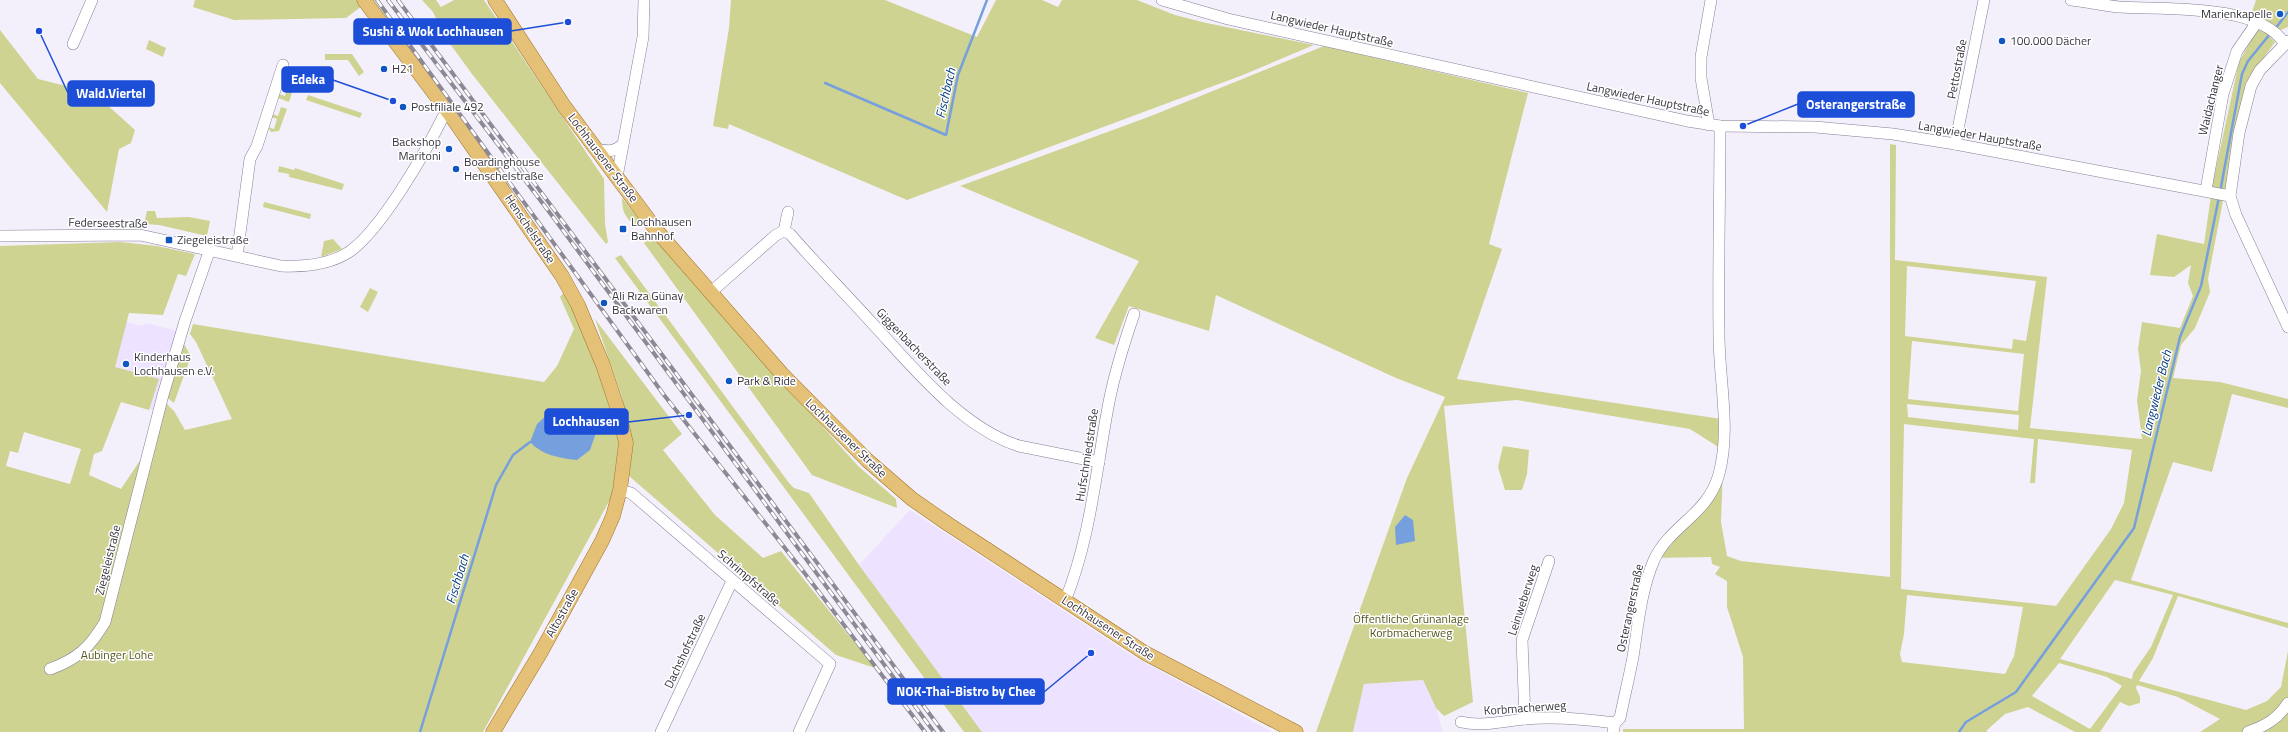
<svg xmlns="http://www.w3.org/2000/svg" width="2288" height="732" font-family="'Titillium Web',sans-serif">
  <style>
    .built { fill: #ede2ff }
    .green { fill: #ced391; fill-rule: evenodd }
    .water { fill: #769fde }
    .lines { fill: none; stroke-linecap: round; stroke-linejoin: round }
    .stream { stroke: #769fde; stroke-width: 2.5 }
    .minor-casing { stroke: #877e97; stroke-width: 12 }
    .major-casing { stroke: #9d7428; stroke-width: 15 }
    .minor { stroke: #fff; stroke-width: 11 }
    .major { stroke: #e5c077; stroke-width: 14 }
    .rail-casing { stroke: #8d8994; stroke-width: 4 }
    .rail { stroke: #fff; stroke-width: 2.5; stroke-dasharray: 8; stroke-linecap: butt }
    .poi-dot { fill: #0f56c1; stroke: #fff; stroke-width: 1.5 }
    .labels { text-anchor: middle; stroke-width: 3; stroke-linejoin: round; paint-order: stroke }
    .poi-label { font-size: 12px; fill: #38343f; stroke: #fff; text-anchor: start }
    .street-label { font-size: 12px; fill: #38343f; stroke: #fff }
    .park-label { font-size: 12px; fill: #55571c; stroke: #fff }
    .water-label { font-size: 13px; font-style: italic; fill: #033a83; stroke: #fff }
    .leader { fill: none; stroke: #1d4ed8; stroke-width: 1.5 }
    .callout-dot { fill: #1d4ed8; stroke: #fff; stroke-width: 1.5 }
    .callout { fill: #1d4ed8; stroke: #1d4ed8; stroke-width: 1.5 }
    .callout-label { font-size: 13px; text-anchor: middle; font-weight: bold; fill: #fff }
  </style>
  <rect width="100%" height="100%" fill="#f4f0fb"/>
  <g class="built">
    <path d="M 127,322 L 142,326 L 146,323 L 179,331 L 153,410 L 86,390 L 95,339 Z"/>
    <path d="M 910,510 L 1131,655 L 1272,732 L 982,732 L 859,565 Z"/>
    <path d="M 1423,680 L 1436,708 L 1443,732 L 1353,732 L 1364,684 Z"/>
  </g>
  <g class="green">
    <path d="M 195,0 L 357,0 L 362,6 L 346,18 L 234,20 L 193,7 Z"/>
    <path d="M 422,0 L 436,0 L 441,7 L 454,0 L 484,0 L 604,179 L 605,224 L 608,242 L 606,244 L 472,74 L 445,37 L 433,12 Z"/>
    <path d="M 731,0 L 885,0 L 977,37 L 996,0 L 1042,0 L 1058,7 L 1062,0 L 1137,0 L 1175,15 L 1202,22 L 1314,45 L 1243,75 L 907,200 L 729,124 L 728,129 L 713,126 L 729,28 Z"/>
    <path d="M 2256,0 L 2288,0 L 2288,27 L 2281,30 L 2251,15 Z"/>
    <path d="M 2259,26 L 2275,42 L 2255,70 L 2235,138 L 2208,279 L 2210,292 L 2195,328 L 2181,345 L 2173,378 L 2220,382 L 2288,399 L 2288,408 L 2232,394 L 2212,472 L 2173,462 L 2131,580 L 2288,623 L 2288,628 L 2178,596 L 2153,658 L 2139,681 L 2246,710 L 2267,701 L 2281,687 L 2288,651 L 2288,732 L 2200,732 L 2220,719 L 2178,697 L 2137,685 L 2136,688 L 2140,697 L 2140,703 L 2129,706 L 2120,702 L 2100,732 L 2075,732 L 2028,707 L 2005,714 L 1986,731 L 1988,732 L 1623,732 L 1623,729 L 1744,729 L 1743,657 L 1727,607 L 1727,581 L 1715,574 L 1720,567 L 1712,564 L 1711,557 L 1650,558 L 1698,506 L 1716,474 L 1720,448 L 1690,429 L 1517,400 L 1444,406 L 1473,702 L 1444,716 L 1436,708 L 1423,680 L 1364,684 L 1353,732 L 1316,732 L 1407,478 L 1445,397 L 1396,378 L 1216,295 L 1209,331 L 1129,306 L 1114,345 L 1095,338 L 1139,261 L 960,186 L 1151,116 L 1324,46 L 1528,93 L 1489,244 L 1502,249 L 1457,379 L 1721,419 L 1723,468 L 1721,522 L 1727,556 L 1741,561 L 1890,577 L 1890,144 L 1896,145 L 1895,260 L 2047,277 L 2030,428 L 2142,439 L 2137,400 L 2141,371 L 2138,349 L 2142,322 L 2180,328 L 2193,296 L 2188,283 L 2191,265 L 2174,277 L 2150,275 L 2157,234 L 2204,244 L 2213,182 L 2239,62 ZM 1907,266 L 2036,281 L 2026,341 L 2013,339 L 2012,349 L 1905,336 ZM 1912,341 L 2024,354 L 2018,411 L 1908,399 ZM 1907,404 L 2019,415 L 2018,430 L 1908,417 ZM 1904,424 L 2034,439 L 2030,483 L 2035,483 L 2038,439 L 2132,450 L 2124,503 L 2111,529 L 2056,606 L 1901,589 ZM 2115,580 L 2173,595 L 2151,647 L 2133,673 L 2132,679 L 2060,659 ZM 1907,595 L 2023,607 L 2014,656 L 2005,674 L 1902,662 L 1900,654 L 1904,634 ZM 2059,663 L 2107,677 L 2122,686 L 2090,729 L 2032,696 Z"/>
    <path d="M 0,30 L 38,79 L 86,91 L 104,102 L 135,130 L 131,143 L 119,149 L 107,212 L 0,83 Z"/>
    <path d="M 149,40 L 166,48 L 163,57 L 146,49 Z"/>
    <path d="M 325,54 L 352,54 L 364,72 L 359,76 L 348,60 L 325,60 Z"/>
    <path d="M 299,72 L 289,102 L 278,98 L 279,94 L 285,96 L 289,83 L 284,80 Z"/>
    <path d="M 308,95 L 362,113 L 360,118 L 306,100 Z"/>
    <path d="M 281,107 L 287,109 L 279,131 L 271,132 L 268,127 L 274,129 L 277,119 L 271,117 L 272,114 L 278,116 Z"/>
    <path d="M 279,166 L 294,170 L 295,168 L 344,184 L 342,190 L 289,177 L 289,174 L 278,172 Z"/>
    <path d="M 622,198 L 644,225 L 634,225 C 625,217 622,211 622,198 Z"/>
    <path d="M 264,202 L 311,214 L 310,219 L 263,207 Z"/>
    <path d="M 147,211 L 155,211 L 157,218 L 189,217 L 210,221 L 207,236 L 159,225 L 144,224 Z"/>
    <path d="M 650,237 L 654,238 L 858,466 L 896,499 L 897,508 L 812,475 L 644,243 Z"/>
    <path d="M 333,239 L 342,249 L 321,257 L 324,241 Z"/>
    <path d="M 120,242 L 157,246 L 195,254 L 186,276 L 178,274 L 163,315 L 129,313 L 115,367 L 159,379 L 149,410 L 121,402 L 102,451 L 94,454 L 89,475 L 121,489 L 143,456 L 164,401 L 174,411 L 185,430 L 232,419 L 196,342 L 190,334 L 193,324 L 544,382 L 557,366 L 574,329 L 560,297 L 565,291 L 601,379 L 619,440 L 612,496 L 483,732 L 0,732 L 0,246 ZM 24,432 L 81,449 L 70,484 L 6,466 L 10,451 L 18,453 Z"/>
    <path d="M 621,255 L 789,483 L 794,488 L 809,493 L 859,565 L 982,732 L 964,732 L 615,258 Z"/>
    <path d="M 370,288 L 378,292 L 368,312 L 360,307 Z"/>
    <path d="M 595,319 L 682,434 L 663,450 L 715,515 L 763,558 L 781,551 L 875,668 L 836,655 L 629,476 L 630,441 L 622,397 Z"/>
    <path d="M 182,341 L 191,356 L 174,403 L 165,396 Z"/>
    <path d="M 1503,446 L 1529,450 L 1527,474 L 1522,490 L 1505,490 L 1498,467 Z"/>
  </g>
  <g class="water">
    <path d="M 575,412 L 585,417 L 596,433 L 590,450 L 577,460 C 559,458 542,455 530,442 L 537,424 L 549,413 L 564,416 Z"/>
    <path d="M 1405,515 L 1413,520 L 1415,541 L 1396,545 L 1395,527 Z"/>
  </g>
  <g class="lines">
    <g class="stream">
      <path d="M 2275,29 L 2288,12"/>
      <path d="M 825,83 L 946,135 L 958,75 L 987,0"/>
      <path d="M 2220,192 L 2242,74 L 2248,61 L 2270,34"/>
      <path d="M 420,732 L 496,485 L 513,455 L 530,442"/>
      <path d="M 1959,732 L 1966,722 L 2016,692 L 2134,528 L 2180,337 L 2201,286 L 2219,197"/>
    </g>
    <g class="minor-casing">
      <g id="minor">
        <path d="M 1162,0 L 1228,19 L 1687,121 L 1720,126 L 1815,127 L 1893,134 L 1955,144 L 2230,196"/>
        <path d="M 2071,0 C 2087,2 2103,5 2119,7 C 2162,10 2259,3 2284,43"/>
        <path d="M 2288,41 L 2260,70 L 2251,86 L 2239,133 L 2230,196 L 2236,215 L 2288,327"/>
        <path d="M 73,44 L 92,0"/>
        <path d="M 1709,125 L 1701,78 L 1701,57 L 1711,0"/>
        <path d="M 1955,144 L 1984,0"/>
        <path d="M 595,149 C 607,151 614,153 623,144"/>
        <path d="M 617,177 L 643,37 L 644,0"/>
        <path d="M 2206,190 L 2223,94 L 2237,51 L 2257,22"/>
        <path d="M 784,231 L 788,212"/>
        <path d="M 0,236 L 140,235 L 281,266 C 303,267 329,265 349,252 C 381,230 425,153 443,117 L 449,113"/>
        <path d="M 237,256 L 250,159 L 257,146 L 283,65"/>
        <path d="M 711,292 L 776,235 L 784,231 L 790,234 C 816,264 844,292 871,322 C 912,366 960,427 1019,446 L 1099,462"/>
        <path d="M 620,490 L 631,493 L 830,664 L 799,732"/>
        <path d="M 1065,601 C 1091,537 1096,469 1109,402 C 1115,372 1124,343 1134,314"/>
        <path d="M 50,669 C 78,659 90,647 105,622 L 163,395 L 185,321 L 210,249"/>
        <path d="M 1525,719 L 1522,640 L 1549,561"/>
        <path d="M 1461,722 C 1482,727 1504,721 1525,719 C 1556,716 1585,719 1615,723"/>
        <path d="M 661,732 L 732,581"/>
        <path d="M 1613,732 L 1615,723 L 1620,718 C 1624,698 1629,678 1633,657 C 1638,625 1641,590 1654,560 C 1670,525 1708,515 1719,474 C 1731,429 1719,380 1719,335 C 1718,265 1720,195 1720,126"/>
        <path d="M 2248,732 C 2265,726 2278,719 2288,703"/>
      </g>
    </g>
    <g class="major-casing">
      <g id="major">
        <path d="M 364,0 L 449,113 L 562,276 L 578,305 L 603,365 L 618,410 L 626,443 L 620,490 L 613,516 L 602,541 L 541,652 L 493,732"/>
        <path d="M 495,0 L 564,106 L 657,231 L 782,374 L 867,460 L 912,499 L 948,524 L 1145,653 L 1296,732"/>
      </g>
    </g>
    <use href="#minor" class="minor"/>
    <use href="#major" class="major"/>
    <g class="rail-casing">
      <g id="rail">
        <path d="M 377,0 L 664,395 L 803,571 L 925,732"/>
        <path d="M 388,0 L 553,217 L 934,732"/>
        <path d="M 398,0 L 943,732"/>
      </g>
    </g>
    <use href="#rail" class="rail"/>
  </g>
  <g class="poi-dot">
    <circle cx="2280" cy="14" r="4"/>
    <circle cx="2002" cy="41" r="4"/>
    <circle cx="384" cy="69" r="4"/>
    <circle cx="403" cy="107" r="4"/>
    <circle cx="449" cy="149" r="4"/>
    <circle cx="456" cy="169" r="4"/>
    <rect x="619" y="225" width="8" height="8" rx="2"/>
    <rect x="165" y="236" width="8" height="8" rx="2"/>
    <circle cx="604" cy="303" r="4"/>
    <circle cx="126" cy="364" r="4"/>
    <circle cx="729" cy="381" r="4"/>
  </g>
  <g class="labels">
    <g class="poi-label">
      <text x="2272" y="18" text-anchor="end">Marienkapelle</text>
      <text x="2010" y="45">100.000 Dächer</text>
      <text x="392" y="73">H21</text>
      <text x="411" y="111">Postfiliale 492</text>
      <text x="441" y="146" text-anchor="end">Backshop<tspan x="441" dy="14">Maritoni</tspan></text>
      <text x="464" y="166">Boardinghouse<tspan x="464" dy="14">Henschelstraße</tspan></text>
      <text x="631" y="226">Lochhausen<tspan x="631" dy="14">Bahnhof</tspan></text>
      <text x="177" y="244">Ziegeleistraße</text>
      <text x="612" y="300">Ali Rıza Günay<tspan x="612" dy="14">Backwaren</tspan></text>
      <text x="134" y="361">Kinderhaus<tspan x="134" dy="14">Lochhausen e.V.</tspan></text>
      <text x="737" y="385">Park &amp; Ride</text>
    </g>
    <g class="street-label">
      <text transform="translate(1332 29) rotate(13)" y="4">Langwieder Hauptstraße</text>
      <text transform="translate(1957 69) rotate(-79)" y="4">Pettostraße</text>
      <text transform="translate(1648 99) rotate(12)" y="4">Langwieder Hauptstraße</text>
      <text transform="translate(2211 100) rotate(-76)" y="4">Waidachanger</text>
      <text transform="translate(1980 136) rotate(10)" y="4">Langwieder Hauptstraße</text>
      <text transform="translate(603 158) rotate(53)" y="4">Lochhausener Straße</text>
      <text transform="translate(108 223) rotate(1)" y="4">Federseestraße</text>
      <text transform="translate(530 229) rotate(56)" y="4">Henschelstraße</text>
      <text transform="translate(914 347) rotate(46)" y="4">Giggenbacherstraße</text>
      <text transform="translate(846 438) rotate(44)" y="4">Lochhausener Straße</text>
      <text transform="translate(1087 455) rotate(-81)" y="4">Hufschmiedstraße</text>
      <text transform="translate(108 560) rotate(-76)" y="4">Ziegeleistraße</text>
      <text transform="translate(749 578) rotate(41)" y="4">Schrimpfstraße</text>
      <text transform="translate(1523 600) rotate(-72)" y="4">Leinweberweg</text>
      <text transform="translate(1630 608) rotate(-78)" y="4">Osterangerstraße</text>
      <text transform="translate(562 613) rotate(-61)" y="4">Altostraße</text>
      <text transform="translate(1108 628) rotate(33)" y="4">Lochhausener Straße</text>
      <text transform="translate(685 651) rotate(-65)" y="4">Dachshofstraße</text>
      <text transform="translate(1525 708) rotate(-4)" y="4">Korbmacherweg</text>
    </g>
    <g class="park-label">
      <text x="1411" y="623">Öffentliche Grünanlage<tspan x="1411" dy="14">Korbmacherweg</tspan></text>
      <text x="117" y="659">Aubinger Lohe</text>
    </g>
    <g class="water-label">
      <text transform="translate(945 93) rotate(-77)" y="5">Fischbach</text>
      <text transform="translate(2156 393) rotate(-76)" y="5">Langwieder Bach</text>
      <text transform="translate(457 579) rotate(-73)" y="5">Fischbach</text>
    </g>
  </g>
  <path class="leader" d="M568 22L511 31M393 101L333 80M39 31L68 93M1743 126L1798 104M689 415L628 422M1091 653L1044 692"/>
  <g class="callout-dot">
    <circle cx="568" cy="22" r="4"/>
    <circle cx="393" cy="101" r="4"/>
    <circle cx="39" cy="31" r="4"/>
    <circle cx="1743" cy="126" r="4"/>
    <circle cx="689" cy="415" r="4"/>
    <circle cx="1091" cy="653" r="4"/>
  </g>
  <g class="callout">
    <rect x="354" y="19" width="157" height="25" rx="4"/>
    <rect x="282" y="67" width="51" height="25" rx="4"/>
    <rect x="68" y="81" width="86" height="25" rx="4"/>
    <rect x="1798" y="92" width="116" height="25" rx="4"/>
    <rect x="545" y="409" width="83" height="25" rx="4"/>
    <rect x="888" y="679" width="156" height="25" rx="4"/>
  </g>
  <g class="callout-label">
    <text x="433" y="36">Sushi &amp; Wok Lochhausen</text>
    <text x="308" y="84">Edeka</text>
    <text x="111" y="98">Wald.Viertel</text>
    <text x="1856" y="109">Osterangerstraße</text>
    <text x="586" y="426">Lochhausen</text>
    <text x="966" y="696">NOK-Thai-Bistro by Chee</text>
  </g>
</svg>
